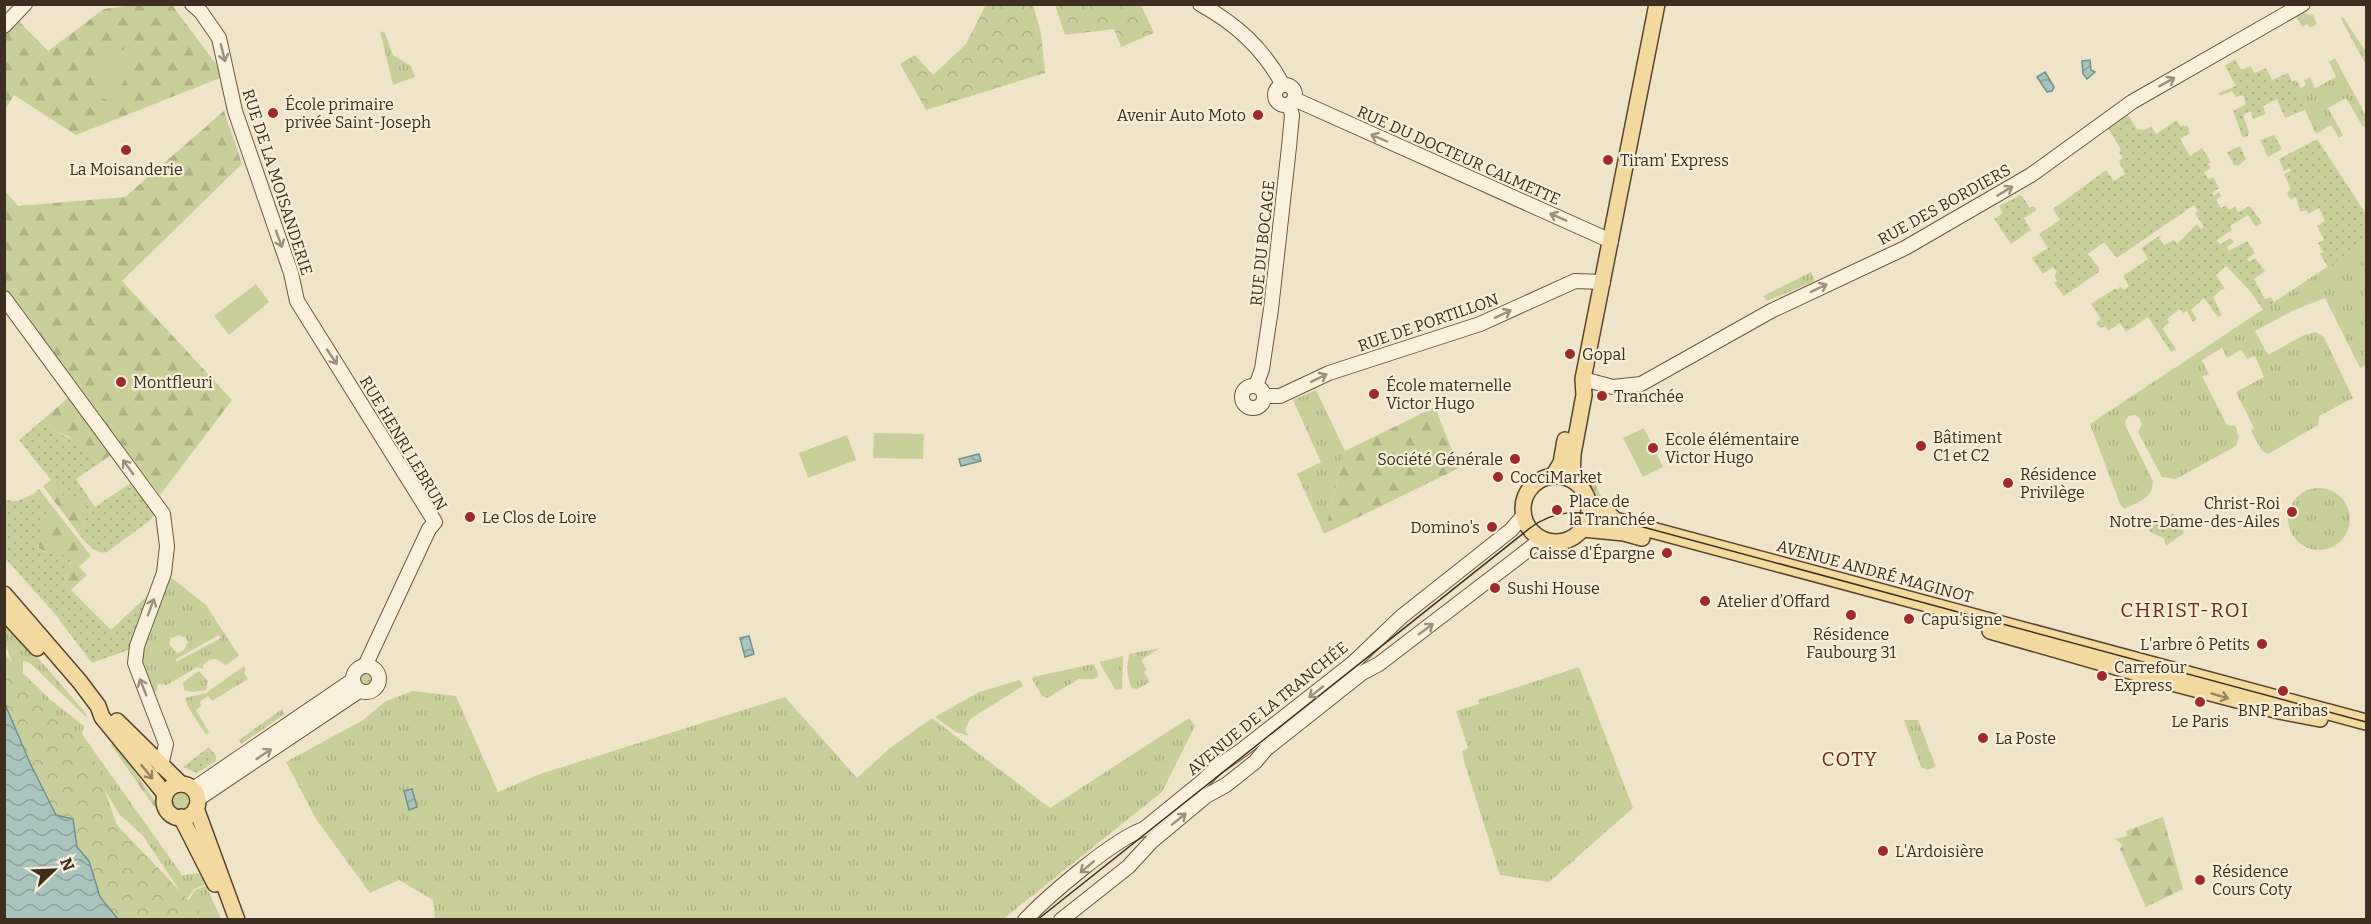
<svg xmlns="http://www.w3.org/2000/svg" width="2371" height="924" font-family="Bitter,serif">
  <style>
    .grass { fill: url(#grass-tufts); fill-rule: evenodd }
    .forest { fill: url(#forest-firs) }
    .park { fill: url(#park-crowns) }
    .garden { fill: url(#garden-dots) }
    .pitch { fill: #c9cf9b }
    .water { fill: url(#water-waves); stroke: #6f938a; stroke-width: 1.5 }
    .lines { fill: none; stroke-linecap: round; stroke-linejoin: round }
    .secondary-casing { stroke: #6f573f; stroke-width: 16 }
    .primary-casing { stroke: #5b4430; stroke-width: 18 }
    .secondary { stroke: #faf1dc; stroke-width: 14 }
    .primary { stroke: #f3d9a0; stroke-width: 15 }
    .tram { stroke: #3d2e20; stroke-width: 1.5 }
    .oneway { stroke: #9c907e }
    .oneway2 { stroke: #988460 }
    .poi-dot { fill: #9e2a2b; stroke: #f7eed8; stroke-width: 2 }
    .labels { text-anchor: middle; stroke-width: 4.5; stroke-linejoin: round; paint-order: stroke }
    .poi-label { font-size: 16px; fill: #3d2e20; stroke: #f7eed8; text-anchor: start }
    .street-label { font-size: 16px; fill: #3d2e20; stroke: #f7eed8 }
    .quarter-label { font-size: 20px; letter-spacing: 1.5px; fill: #6b2e1e; stroke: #f7eed8 }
  </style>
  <defs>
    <pattern id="grass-tufts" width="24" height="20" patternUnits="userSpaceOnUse" patternTransform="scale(1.5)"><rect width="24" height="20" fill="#c9cf9b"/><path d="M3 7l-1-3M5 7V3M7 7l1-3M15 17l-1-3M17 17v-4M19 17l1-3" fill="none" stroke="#aeb285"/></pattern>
    <pattern id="forest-firs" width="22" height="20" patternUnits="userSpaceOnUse" patternTransform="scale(1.5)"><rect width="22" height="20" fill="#c9cf9b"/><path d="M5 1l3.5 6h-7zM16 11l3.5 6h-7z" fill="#aeb285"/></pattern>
    <pattern id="park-crowns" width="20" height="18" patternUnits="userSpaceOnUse" patternTransform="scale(1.5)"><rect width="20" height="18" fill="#c9cf9b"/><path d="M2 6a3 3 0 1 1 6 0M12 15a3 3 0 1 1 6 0" fill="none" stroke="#aeb285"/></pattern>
    <pattern id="garden-dots" width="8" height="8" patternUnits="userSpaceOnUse" patternTransform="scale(1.5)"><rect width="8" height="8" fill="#c9cf9b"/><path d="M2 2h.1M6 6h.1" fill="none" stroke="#aeb285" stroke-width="1.8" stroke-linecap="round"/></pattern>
    <pattern id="water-waves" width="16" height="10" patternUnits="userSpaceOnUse" patternTransform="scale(1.5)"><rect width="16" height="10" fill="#a9c4bc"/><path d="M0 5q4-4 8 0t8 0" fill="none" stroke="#8ba098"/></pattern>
  </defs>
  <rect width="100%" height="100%" fill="#f0e4c8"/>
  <g class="grass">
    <path d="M 2303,13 L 2313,15 L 2317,24 L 2310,28 L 2307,24 L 2302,27 L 2296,16 Z"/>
    <path d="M 2343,17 L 2366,52 L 2366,65 L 2341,19 Z"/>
    <path d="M 380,31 L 385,33 L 393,55 L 411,66 L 415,77 L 393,85 Z"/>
    <path d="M 2335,58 L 2366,116 L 2366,125 L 2363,127 L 2346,98 L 2328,108 L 2343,135 L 2339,138 L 2331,125 L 2316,134 L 2292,82 L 2296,80 L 2301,88 L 2306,85 L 2304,80 L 2310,77 L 2315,88 L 2336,77 L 2329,62 Z"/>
    <path d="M 2366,241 L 2366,365 L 2360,368 L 2325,298 L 2292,311 L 2255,331 L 2268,355 L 2304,335 L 2315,332 L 2324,337 L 2353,398 L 2319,416 L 2318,425 L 2268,454 L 2262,451 L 2251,431 L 2254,428 L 2236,392 L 2264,377 L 2255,356 L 2247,359 L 2241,350 L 2227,358 L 2222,348 L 2202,360 L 2209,375 L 2202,376 L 2227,425 L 2235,426 L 2239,437 L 2236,446 L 2176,479 L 2162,477 L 2138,432 L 2142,424 L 2139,418 L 2135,415 L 2129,416 L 2125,421 L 2126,427 L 2153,481 C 2153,499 2138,502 2124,509 L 2120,504 L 2090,424 Z"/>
    <path d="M 1811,272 L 1815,281 L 1767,301 L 1763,296 Z"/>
    <path d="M 1316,390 L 1345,451 L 1324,534 L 1297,474 L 1321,462 L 1293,400 Z"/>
    <path d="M 1577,464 L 1594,480 L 1603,501 L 1593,499 L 1581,479 Z"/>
    <circle cx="2319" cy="519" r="31"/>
    <path d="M 167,574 L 206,605 L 239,656 L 226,665 L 216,659 L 209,660 L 203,665 L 203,669 L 197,667 L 167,685 L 158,684 L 157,690 L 149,696 L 135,644 ZM 178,635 L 185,637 L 188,642 L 184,650 L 177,653 L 169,644 L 171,637 L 173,638 ZM 219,635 L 221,638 L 176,662 L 176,659 Z"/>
    <path d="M 4,623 L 38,658 L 85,712 L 87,718 L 30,663 L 23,661 L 23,673 L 52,701 L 84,726 L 82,734 L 182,875 L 200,873 L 205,885 L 194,889 L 186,900 L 143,836 L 119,814 L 102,785 L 17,676 L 5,643 Z"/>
    <path d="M 1160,648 L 1141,660 L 1147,670 L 1144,672 L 1150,682 L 1137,689 L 1132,688 C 1126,676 1127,667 1129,654 Z"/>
    <path d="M 1123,656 L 1122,689 L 1118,690 L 1115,689 L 1099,662 Z"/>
    <path d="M 1093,664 L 1098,672 L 1098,676 L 1094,679 L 1079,679 L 1047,698 L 1042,696 L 1032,679 L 1033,677 Z"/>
    <path d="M 244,666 L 246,670 L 244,673 L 248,679 L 212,701 L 208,696 L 200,702 L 201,706 L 196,710 L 209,732 L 206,735 L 187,705 L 185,698 L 206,693 Z"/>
    <path d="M 1579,667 L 1633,808 L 1549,882 L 1500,875 L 1464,761 L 1462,751 L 1468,748 L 1456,711 L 1479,704 L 1478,700 Z"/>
    <path d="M 199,671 L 208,681 L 206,690 L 192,692 L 184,690 L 183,682 Z"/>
    <path d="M 1020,680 L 1023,686 L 970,719 L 965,730 L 969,736 L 956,732 L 935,717 L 979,692 Z"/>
    <path d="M 413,691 L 456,696 L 498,792 L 540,774 L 785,697 L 857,778 L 890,748 L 932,718 L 1050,808 L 1189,718 L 1195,726 L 1162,792 L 1002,920 L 435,919 L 433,900 L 399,880 L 370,893 L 316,819 L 286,762 L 363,720 L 386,701 Z"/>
    <path d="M 282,709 L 285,714 L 241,744 L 239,740 Z"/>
    <path d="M 1904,720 L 1918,720 L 1936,767 L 1927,770 L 1921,767 Z"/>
    <circle cx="180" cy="801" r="9"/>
    <path d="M 206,886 L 221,919 L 201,919 L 187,903 L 195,890 Z"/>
  </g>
  <g class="forest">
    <path d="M 133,5 L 172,5 L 225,76 L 76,135 L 14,95 L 5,110 L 5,27 L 14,16 L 48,51 L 104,9 Z"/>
    <path d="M 224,111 L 242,164 L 122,281 L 232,400 L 160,495 L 5,293 L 5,191 L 18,206 L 125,197 Z"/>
    <path d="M 70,396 L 92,430 L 111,455 L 98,464 L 84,448 L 68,436 L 56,432 L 45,418 Z"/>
    <path d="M 1435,407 L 1459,468 L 1324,534 L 1345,451 Z"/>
    <path d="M 51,480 L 65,496 L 84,500 L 87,503 L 81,537 L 43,486 Z"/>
    <path d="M 39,489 L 91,556 L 79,567 L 87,575 L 71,590 L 65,584 L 66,570 L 71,563 L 66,556 L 49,555 L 39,548 L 38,541 L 41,528 L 32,495 Z"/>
    <path d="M 114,743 L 158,805 L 155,808 L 111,745 Z"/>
    <path d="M 2163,817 L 2183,889 L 2146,907 L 2120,849 L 2123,845 L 2115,839 L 2127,836 L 2126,831 Z"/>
  </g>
  <g class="park">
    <path d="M 986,4 L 1033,5 L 1041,33 L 1045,73 L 926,110 L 900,64 L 915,55 L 933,75 L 966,44 Z"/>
    <path d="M 1055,5 L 1141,5 L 1154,33 L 1121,47 L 1114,29 L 1065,35 Z"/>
    <path d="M 4,653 L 95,762 L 117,825 L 203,915 L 205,919 L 5,919 Z"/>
  </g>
  <g class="garden">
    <path d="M 2235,59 L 2241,70 L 2250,66 L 2255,73 L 2266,68 L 2272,80 L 2288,73 L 2305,110 L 2285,118 L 2277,99 L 2263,106 L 2266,114 L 2253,119 L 2251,111 L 2243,115 L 2249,132 L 2248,136 L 2243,138 L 2233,111 L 2246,104 L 2243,95 L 2236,97 L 2232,91 L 2220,96 L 2218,93 L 2236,86 L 2225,66 Z"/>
    <path d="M 2126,113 L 2137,129 L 2145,130 L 2151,126 L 2156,134 L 2177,120 L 2180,126 L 2188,126 L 2190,133 L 2180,139 L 2190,156 L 2202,148 L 2211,162 L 2208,164 L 2211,168 L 2204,172 L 2208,179 L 2213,177 L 2219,188 L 2212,193 L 2214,196 L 2219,192 L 2221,196 L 2216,200 L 2221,208 L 2226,205 L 2229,210 L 2235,207 L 2238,212 L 2250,206 L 2262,223 L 2256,227 L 2248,215 L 2230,226 L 2232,230 L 2217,240 L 2220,245 L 2230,238 L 2234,242 L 2227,247 L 2229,251 L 2247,241 L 2255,253 L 2247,259 L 2249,262 L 2255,258 L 2265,271 L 2254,279 L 2265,299 L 2271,297 L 2274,302 L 2263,310 L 2251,292 L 2226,266 L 2216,275 L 2225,289 L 2221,290 L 2213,297 L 2222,315 L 2218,317 L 2204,298 L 2191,310 L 2197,319 L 2193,322 L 2187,311 L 2183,313 L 2180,309 L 2167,319 L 2169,323 L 2162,328 L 2176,349 L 2171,352 L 2148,317 L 2126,332 L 2120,323 L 2108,331 L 2105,326 L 2100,328 L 2096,323 L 2101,319 L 2091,304 L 2116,288 L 2117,290 L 2120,288 L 2119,285 L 2124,290 L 2129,286 L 2123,276 L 2148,259 L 2141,248 L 2162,234 L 2159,238 L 2164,245 L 2174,240 L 2177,244 L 2197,224 L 2201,229 L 2204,227 L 2195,213 L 2198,211 L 2194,205 L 2117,258 L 2104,242 L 2088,254 L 2099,268 L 2099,272 L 2064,296 L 2054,283 L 2057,281 L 2054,275 L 2057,272 L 2053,267 L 2043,274 L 2032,258 L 2048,248 L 2039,234 L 2060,220 L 2053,209 L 2106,170 L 2114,181 L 2125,174 L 2119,161 L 2123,158 L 2119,152 L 2121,150 L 2107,126 Z"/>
    <path d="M 2274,135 L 2282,149 L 2268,157 L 2260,140 Z"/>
    <path d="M 2317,139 L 2366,214 L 2366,241 L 2328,267 L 2320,254 L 2323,252 L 2318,243 L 2324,240 L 2317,226 L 2325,221 L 2319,208 L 2308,214 L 2306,210 L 2300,212 L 2296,197 L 2291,200 L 2287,193 L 2291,189 L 2284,174 L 2291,171 L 2290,168 L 2284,171 L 2279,159 Z"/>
    <path d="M 2240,146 L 2246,159 L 2238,166 L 2234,165 L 2227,152 Z"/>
    <path d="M 2021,195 L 2030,208 L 2034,206 L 2037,210 L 2024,218 L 2031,230 L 2011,244 L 1994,219 L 2003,213 L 1999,206 Z"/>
    <path d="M 45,418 L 56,432 L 79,442 L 98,464 L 76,479 L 95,507 L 132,482 L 156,514 L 148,522 L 107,552 C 95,555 89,544 81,537 L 87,503 L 84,500 L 71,500 L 64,496 L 19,440 Z"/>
    <path d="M 32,495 L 51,516 C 42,526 37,534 39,548 C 48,559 61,550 70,559 C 71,566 64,574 65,584 L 111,630 L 148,595 L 132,639 L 131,649 L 92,663 L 55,614 L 5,558 L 4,500 L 17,501 Z"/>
    <path d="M 2173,513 L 2184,533 L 2166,546 L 2164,539 L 2149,531 L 2149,526 Z"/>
    <circle cx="366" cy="679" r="9"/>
    <path d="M 209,747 L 216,756 L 216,761 L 197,773 L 183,767 Z"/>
  </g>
  <g class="pitch">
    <path d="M 1091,5 L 1114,5 L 1116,9 L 1096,17 Z"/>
    <path d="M 112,45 L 135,55 L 114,103 L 91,93 Z"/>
    <path d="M 256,284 L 269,302 L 229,335 L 214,316 Z"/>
    <path d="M 1644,428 L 1663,467 L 1643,477 L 1623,438 Z"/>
    <path d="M 874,433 L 924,434 L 923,459 L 873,458 Z"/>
    <path d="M 847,435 L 856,460 L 808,478 L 799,453 Z"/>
  </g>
  <g class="water">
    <path d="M 2090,60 L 2091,70 L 2095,72 L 2087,79 L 2083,74 L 2082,61 Z"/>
    <path d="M 2045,72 L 2054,87 L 2052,91 L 2047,92 L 2037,77 Z"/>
    <path d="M 979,454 L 981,461 L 961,466 L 959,459 Z"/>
    <path d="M 749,636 L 754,654 L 745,657 L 740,638 Z"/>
    <path d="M 5,704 L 30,763 L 56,815 L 73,819 L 77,847 L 89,861 L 100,897 L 118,919 L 5,919 Z"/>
    <path d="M 412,789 L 417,807 L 409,810 L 404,791 Z"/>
  </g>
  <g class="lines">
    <g class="secondary-casing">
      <g id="secondary">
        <path d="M 192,4 L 201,12 L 219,38 L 235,111 L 291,273 L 297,301 L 435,522 L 429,529 L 365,666"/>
        <path d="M 1200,4 C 1236,24 1263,48 1283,85"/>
        <path d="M 4,26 L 25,4"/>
        <circle cx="1285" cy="95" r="10"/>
        <path d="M 1294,99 L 1611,241"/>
        <path d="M 4,298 L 163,514 L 167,546 L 164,573 L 137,646 L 135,663 L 166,744 L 161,766"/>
        <path d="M 1583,379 L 1613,387 L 1641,384 L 1771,311 L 1905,248 L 2031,175 L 2132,102 L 2303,4"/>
        <circle cx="1253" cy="397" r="11"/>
        <path d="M 1256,386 L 1262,369 L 1271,309 L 1289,147 L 1292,115 L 1289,104"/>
        <path d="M 1265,396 L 1280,396 L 1329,373 L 1480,324 L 1575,281 L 1603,282"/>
        <circle cx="366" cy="679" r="13"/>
        <path d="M 193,789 L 353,680"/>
        <path d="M 198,799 L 359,691"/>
        <path d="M 1025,920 C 1049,895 1114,839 1144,829 L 1203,781 L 1216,768 L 1242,750 L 1353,663 L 1401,617 L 1511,530 L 1524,515"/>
        <path d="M 1061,920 L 1128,867 L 1152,841 L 1206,796 L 1226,785 L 1255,762 L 1266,749 L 1362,673 L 1379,664 L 1520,556 L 1538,542 L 1544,540"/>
      </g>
    </g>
    <g class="primary-casing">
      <g id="primary">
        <path d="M 1553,476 L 1561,463 L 1565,440"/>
        <circle cx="1556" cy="509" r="33"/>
        <path d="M 1572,480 L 1573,454 L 1584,395 L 1583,379 L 1657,4"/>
        <path d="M 1588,502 L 1606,511 L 1615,520 L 2366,722"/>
        <path d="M 1583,529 L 1624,533 L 1642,538"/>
        <path d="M 4,594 L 80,682 L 98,706 L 102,717 L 165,794"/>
        <path d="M 4,612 L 37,648"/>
        <path d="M 1990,631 L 2172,683 L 2279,711 L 2320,719"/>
        <path d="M 117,721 L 181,784"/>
        <circle cx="181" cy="801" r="17"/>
        <path d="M 196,808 L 237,920"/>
        <path d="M 181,817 L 215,884"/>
      </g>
    </g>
    <use href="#secondary" class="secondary"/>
    <use href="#primary" class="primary"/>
    <path class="tram" d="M 1037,920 L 1530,528 C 1554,510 1577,510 1606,517 L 2366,722"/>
  </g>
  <defs><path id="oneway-shaft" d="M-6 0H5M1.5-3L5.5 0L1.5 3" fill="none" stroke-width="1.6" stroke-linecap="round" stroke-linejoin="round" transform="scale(1.5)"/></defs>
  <g class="oneway">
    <use href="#oneway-shaft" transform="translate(223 53) rotate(76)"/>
    <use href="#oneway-shaft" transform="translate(2167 82) rotate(-29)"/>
    <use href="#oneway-shaft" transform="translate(1379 138) rotate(-157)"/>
    <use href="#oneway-shaft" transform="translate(2005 191) rotate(-31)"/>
    <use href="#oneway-shaft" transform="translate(1558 217) rotate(-156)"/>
    <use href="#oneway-shaft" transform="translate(279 239) rotate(70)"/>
    <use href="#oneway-shaft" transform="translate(1819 288) rotate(-26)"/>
    <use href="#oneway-shaft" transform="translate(1503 314) rotate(-25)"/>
    <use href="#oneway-shaft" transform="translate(332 357) rotate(56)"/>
    <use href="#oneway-shaft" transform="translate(1319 378) rotate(-26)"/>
    <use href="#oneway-shaft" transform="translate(128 467) rotate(-126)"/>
    <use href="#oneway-shaft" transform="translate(151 607) rotate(-70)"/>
    <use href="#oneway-shaft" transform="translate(1426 629) rotate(-37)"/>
    <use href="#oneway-shaft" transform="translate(143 687) rotate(-112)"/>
    <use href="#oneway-shaft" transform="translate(1316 692) rotate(142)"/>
    <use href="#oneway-shaft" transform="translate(264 754) rotate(-34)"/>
    <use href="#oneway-shaft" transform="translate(1179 819) rotate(-39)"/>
    <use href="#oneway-shaft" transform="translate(1087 867) rotate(140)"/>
  </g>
  <g class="oneway2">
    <use href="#oneway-shaft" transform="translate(2220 696) rotate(17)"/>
    <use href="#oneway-shaft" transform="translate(147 772) rotate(51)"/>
  </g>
  <g class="poi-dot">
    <circle cx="273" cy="113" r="6"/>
    <circle cx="1258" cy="115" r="6"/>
    <circle cx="126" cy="150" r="6"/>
    <circle cx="1608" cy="160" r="6"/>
    <circle cx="1570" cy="354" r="6"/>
    <circle cx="121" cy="382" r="6"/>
    <circle cx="1374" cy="394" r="6"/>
    <circle cx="1602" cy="396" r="6"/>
    <circle cx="1921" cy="446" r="6"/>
    <circle cx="1653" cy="448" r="6"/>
    <circle cx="1515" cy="459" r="6"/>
    <circle cx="1498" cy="477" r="6"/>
    <circle cx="2008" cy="483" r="6"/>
    <circle cx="1557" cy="510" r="6"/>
    <circle cx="2292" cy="512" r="6"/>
    <circle cx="470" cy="517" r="6"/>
    <circle cx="1492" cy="527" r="6"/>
    <circle cx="1667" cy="553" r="6"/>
    <circle cx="1495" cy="588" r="6"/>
    <circle cx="1705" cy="601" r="6"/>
    <circle cx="1851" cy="615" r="6"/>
    <circle cx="1909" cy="619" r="6"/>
    <circle cx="2262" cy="644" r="6"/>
    <circle cx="2102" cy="676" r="6"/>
    <circle cx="2283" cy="691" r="6"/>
    <circle cx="2200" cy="702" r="6"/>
    <circle cx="1983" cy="738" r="6"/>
    <circle cx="1883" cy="851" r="6"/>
    <circle cx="2200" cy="880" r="6"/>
  </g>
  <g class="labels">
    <g class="poi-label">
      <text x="285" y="110">École primaire<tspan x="285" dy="18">privée Saint-Joseph</tspan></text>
      <text x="1246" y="121" text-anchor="end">Avenir Auto Moto</text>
      <text x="1620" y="166">Tiram' Express</text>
      <text x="126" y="175" text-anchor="middle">La Moisanderie</text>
      <text x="1582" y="360">Gopal</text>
      <text x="133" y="388">Montfleuri</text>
      <text x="1386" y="391">École maternelle<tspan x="1386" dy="18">Victor Hugo</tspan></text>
      <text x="1614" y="402">Tranchée</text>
      <text x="1933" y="443">Bâtiment<tspan x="1933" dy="18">C1 et C2</tspan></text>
      <text x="1665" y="445">Ecole élémentaire<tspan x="1665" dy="18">Victor Hugo</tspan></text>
      <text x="1503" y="465" text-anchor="end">Société Générale</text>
      <text x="2020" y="480">Résidence<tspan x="2020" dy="18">Privilège</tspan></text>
      <text x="1510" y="483">CocciMarket</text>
      <text x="1569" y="507">Place de<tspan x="1569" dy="18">la Tranchée</tspan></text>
      <text x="2280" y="509" text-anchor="end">Christ-Roi<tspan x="2280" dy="18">Notre-Dame-des-Ailes</tspan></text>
      <text x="482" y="523">Le Clos de Loire</text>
      <text x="1480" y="533" text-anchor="end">Domino's</text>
      <text x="1655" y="559" text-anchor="end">Caisse d'Épargne</text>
      <text x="1507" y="594">Sushi House</text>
      <text x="1717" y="607">Atelier d’Offard</text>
      <text x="1921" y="625">Capu'signe</text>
      <text x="1851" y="640" text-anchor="middle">Résidence<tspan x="1851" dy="18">Faubourg 31</tspan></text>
      <text x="2250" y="650" text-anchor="end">L'arbre ô Petits</text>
      <text x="2114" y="673">Carrefour<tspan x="2114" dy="18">Express</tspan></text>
      <text x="2283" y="716" text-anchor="middle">BNP Paribas</text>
      <text x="2200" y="727" text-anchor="middle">Le Paris</text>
      <text x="1995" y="744">La Poste</text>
      <text x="1895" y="857">L'Ardoisière</text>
      <text x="2212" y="877">Résidence<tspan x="2212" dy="18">Cours Coty</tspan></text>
    </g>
    <g class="street-label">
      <text transform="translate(1459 155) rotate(24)" y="6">RUE DU DOCTEUR CALMETTE</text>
      <text transform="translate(278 182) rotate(72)" y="6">RUE DE LA MOISANDERIE</text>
      <text transform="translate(1944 204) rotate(-29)" y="6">RUE DES BORDIERS</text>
      <text transform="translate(1262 243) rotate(-84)" y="6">RUE DU BOCAGE</text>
      <text transform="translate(1428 322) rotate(-19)" y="6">RUE DE PORTILLON</text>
      <text transform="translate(404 443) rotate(59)" y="6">RUE HENRI LEBRUN</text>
      <text transform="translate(1875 571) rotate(15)" y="6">AVENUE ANDRÉ MAGINOT</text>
      <text transform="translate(1267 708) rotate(-39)" y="6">AVENUE DE LA TRANCHÉE</text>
    </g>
    <g class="quarter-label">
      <text x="2185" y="617">CHRIST-ROI</text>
      <text x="1850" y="766">COTY</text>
    </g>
  </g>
  <rect width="2371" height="924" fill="none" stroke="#3d2e20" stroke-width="12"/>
  <g transform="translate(54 870) rotate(67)" stroke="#f7eed8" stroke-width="4.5" paint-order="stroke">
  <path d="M0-4.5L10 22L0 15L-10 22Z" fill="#3d2e20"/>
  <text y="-9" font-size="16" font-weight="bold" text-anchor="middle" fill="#3d2e20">N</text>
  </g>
</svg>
